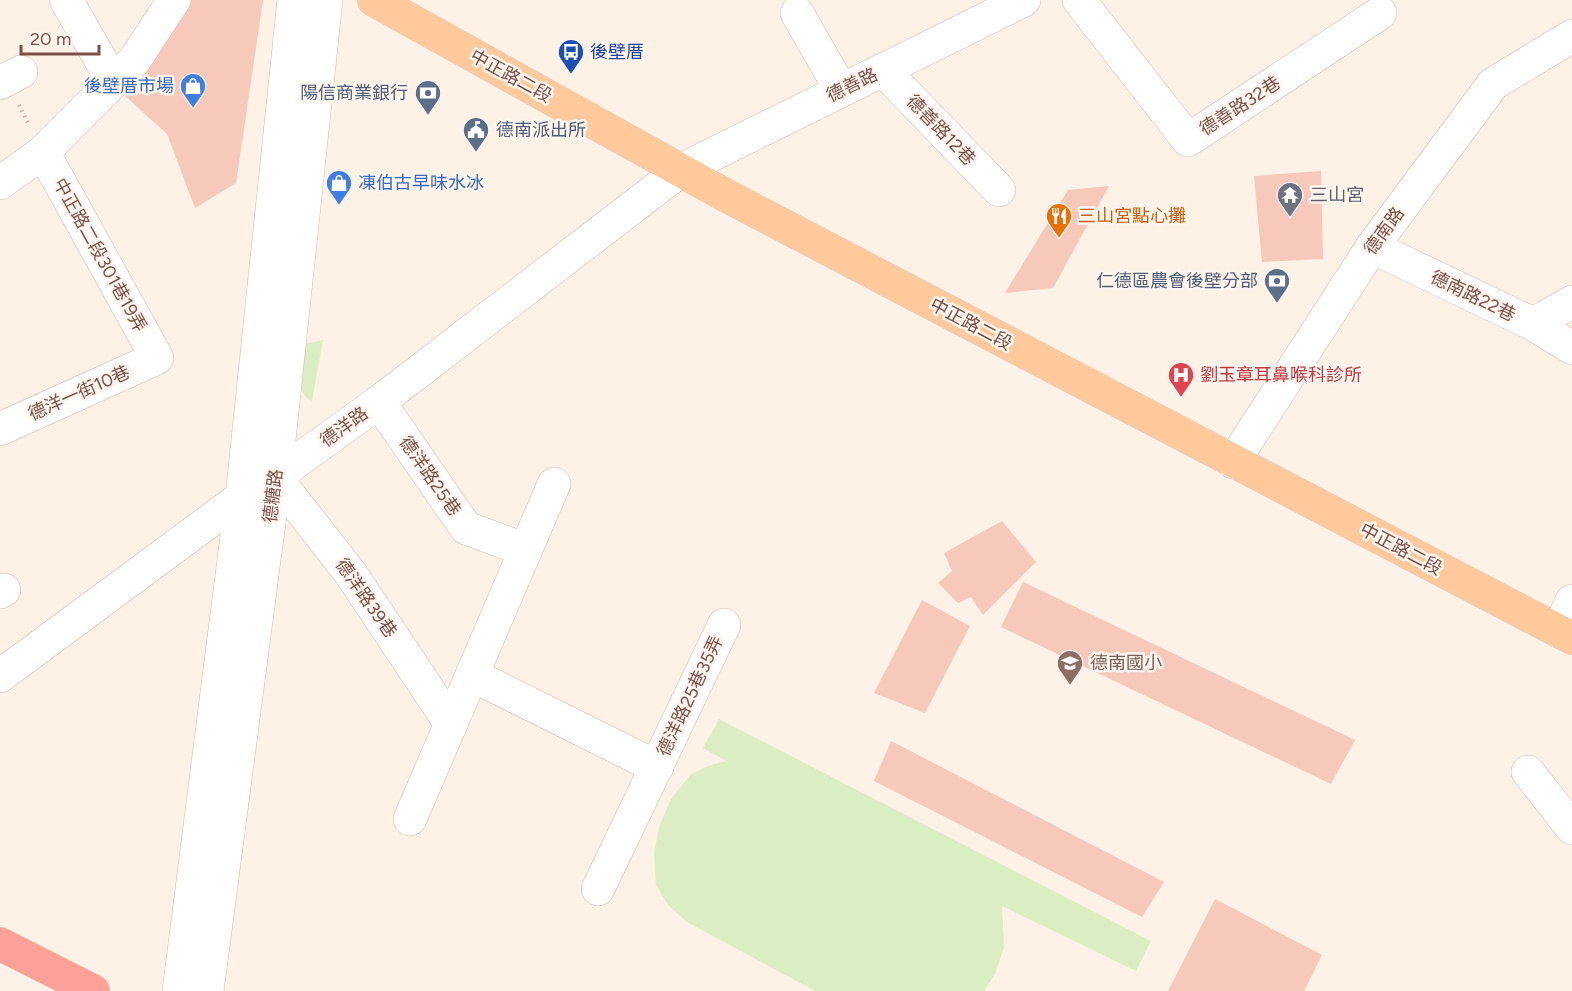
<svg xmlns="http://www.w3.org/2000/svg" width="1572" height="991" font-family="Figtree,'Noto Sans TC',sans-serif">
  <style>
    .garden { fill: #dbedc2 }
    .building { fill: #f6c9bb }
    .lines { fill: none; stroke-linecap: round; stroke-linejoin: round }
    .minor-casing { stroke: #d4b8ad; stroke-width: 34 }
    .major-casing { stroke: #dacecc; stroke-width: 34 }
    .highway-casing { stroke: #dacecc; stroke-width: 34 }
    .path { stroke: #dcab9d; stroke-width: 4; stroke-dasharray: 1.5 4.5; stroke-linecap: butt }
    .minor { stroke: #fff; stroke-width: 33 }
    .major { stroke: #ffc99c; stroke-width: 33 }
    .highway { stroke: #fda198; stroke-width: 33 }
    .labels { text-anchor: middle; stroke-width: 5; stroke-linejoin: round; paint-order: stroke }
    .transit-label { font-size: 18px; fill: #164399; stroke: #fff5ee; text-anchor: start }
    .street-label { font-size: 18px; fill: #7a5148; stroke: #fff5ee }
    .shop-label { font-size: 18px; fill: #366cbe; stroke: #fff5ee; text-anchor: end }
    .service-label { font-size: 18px; fill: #4e5e75; stroke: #fff5ee; text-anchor: end }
    .worship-label { font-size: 18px; fill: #5b616d; stroke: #fff5ee; text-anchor: start }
    .food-label { font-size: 18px; fill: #c56008; stroke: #fff5ee; text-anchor: start }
    .health-label { font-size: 18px; fill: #be3a42; stroke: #fff5ee; text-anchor: start }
    .education-label { font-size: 18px; fill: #785e54; stroke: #fff5ee; text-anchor: start }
  </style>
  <rect width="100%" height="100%" fill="#fef1e6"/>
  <g class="garden">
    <path d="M 323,340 L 312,401 C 292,391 302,363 304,344 Z"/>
    <path d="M 719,719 L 1151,941 L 1136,971 L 1002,906 L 1004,947 L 995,974 L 984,991 L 815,991 L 687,922 L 668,905 L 656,885 L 654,854 L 659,827 L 671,799 L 691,774 L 708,766 L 726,761 L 703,748 Z"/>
  </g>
  <g class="building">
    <path d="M 181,0 L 263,0 L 236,183 L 195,208 L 167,134 L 112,84 Z"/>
    <path d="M 1321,171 L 1323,259 L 1262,262 L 1254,176 Z"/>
    <path d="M 1109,186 L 1053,288 L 1005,293 L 1068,190 Z"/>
    <path d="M 1002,521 L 1036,562 L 983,615 L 971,597 L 958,603 L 938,583 L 952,571 L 944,553 Z"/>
    <path d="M 1023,582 L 1355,740 L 1331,784 L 1001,627 Z"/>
    <path d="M 922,600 L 970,626 L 925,713 L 874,693 Z"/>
    <path d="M 891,741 L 1164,882 L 1142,917 L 874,781 Z"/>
    <path d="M 1215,899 L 1322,955 L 1304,991 L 1168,991 Z"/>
  </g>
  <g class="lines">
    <g class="minor-casing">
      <g id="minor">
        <path d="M 66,0 L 113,81"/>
        <path d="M 1079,0 L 1188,140 L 1380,13"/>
        <path d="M 797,13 L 841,90"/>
        <path d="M 883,70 L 999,190"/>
        <path d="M 0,83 L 21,72"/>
        <path d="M 0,183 L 43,152 L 134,61 L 174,0"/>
        <path d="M 1372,247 L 1533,324 L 1572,348"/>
        <path d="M 1533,324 L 1572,302"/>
        <path d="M 379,402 L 466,528 L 526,550"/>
        <path d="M 0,429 L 157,358 L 43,152"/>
        <path d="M 1233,462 L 1372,247 L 1493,84 L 1572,36"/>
        <path d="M 275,477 L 351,574 L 451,724"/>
        <path d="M 0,592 L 4,590"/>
        <path d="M 1558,631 L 1572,601"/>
        <path d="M 472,675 L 657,767"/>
        <path d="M 0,676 L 242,497 L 275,477 L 379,402 L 681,170 L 1024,0"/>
        <path d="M 1528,772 L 1572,828"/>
        <path d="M 410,819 L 554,484"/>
        <path d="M 598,889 L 724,625"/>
        <path d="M 179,991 L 242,497 L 294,0"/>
        <path d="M 207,991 L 275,477 L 326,0"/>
      </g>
    </g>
    <g class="major-casing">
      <path id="major" d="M 374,0 L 725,195 L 1572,638"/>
    </g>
    <g class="highway-casing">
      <path id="highway" d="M 0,944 L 93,991"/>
    </g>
    <path class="path" d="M 19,105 L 29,125"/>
    <use href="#minor" class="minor"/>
    <use href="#major" class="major"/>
    <use href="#highway" class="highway"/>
  </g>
  <defs>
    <g id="bus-pin" transform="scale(1.35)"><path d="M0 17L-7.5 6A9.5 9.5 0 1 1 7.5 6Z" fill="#1a4fb4" stroke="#fff5ee"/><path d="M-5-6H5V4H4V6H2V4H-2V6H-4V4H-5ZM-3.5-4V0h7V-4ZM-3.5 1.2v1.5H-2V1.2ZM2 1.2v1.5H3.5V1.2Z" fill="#fff"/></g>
    <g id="shop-pin" transform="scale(1.35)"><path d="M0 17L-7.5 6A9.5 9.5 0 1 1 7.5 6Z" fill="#3f7fe0" stroke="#fff5ee"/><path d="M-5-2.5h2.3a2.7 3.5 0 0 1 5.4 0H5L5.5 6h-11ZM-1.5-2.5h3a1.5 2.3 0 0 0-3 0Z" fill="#fff"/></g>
    <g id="bank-pin" transform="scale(1.35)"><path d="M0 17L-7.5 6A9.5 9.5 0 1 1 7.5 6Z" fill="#5c6f8a" stroke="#fff5ee"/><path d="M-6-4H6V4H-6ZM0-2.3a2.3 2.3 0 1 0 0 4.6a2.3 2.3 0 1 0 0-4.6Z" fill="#fff"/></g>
    <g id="civic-pin" transform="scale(1.35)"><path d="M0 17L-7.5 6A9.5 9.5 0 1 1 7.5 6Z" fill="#5c6f8a" stroke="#fff5ee"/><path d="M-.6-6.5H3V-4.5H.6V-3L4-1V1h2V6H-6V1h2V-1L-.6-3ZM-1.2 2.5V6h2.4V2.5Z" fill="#fff"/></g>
    <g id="temple-pin" transform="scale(1.35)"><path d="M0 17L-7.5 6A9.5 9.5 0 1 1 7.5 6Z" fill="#6b7280" stroke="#fff5ee"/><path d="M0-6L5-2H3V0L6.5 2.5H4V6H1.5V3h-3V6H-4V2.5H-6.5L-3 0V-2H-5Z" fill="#fff"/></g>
    <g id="restaurant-pin" transform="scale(1.35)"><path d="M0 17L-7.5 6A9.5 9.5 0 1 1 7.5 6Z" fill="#e8710a" stroke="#fff5ee"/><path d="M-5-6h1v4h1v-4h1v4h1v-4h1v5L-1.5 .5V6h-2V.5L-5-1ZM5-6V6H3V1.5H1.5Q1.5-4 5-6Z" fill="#fff"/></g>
    <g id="hospital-pin" transform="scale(1.35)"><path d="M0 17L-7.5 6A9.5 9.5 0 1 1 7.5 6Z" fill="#e0444e" stroke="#fff5ee"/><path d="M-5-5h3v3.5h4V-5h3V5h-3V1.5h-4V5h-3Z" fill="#fff"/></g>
    <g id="school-pin" transform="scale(1.35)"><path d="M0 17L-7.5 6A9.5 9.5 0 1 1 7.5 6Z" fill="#8d6e63" stroke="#fff5ee"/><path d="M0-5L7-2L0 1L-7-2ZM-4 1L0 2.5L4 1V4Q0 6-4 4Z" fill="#fff"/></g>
  </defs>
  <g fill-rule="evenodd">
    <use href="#bus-pin" x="571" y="52"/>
    <use href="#shop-pin" x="193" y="86"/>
    <use href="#bank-pin" x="428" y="93"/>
    <use href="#civic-pin" x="476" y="130"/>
    <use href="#shop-pin" x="339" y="183"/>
    <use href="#temple-pin" x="1290" y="195"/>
    <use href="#restaurant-pin" x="1059" y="216"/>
    <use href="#bank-pin" x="1277" y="281"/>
    <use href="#hospital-pin" x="1181" y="375"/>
    <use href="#school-pin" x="1070" y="663"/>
  </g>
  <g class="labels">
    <g class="transit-label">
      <text x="590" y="58">後壁厝</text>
    </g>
    <g class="street-label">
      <text transform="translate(511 76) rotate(29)" y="6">中正路二段</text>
      <text transform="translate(852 85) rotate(-26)" y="6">德善路</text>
      <text transform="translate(1240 106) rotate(-33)" y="6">德善路32巷</text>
      <text transform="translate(941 130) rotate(46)" y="6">德善路12巷</text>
      <text transform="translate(1384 231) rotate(-54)" y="6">德南路</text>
      <text transform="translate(100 255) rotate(61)" y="6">中正路二段301巷19弄</text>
      <text transform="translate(1473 296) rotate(26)" y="6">德南路22巷</text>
      <text transform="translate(971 324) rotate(28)" y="6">中正路二段</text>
      <text transform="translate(79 393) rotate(-24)" y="6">德洋一街10巷</text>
      <text transform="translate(344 427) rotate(-36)" y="6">德洋路</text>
      <text transform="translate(430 476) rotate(55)" y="6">德洋路25巷</text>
      <text transform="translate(273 496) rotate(-83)" y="6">德糖路</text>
      <text transform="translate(1401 549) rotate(28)" y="6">中正路二段</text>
      <text transform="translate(366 598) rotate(55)" y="6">德洋路39巷</text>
      <text transform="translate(690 696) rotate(-65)" y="6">德洋路25巷35弄</text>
    </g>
    <g class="shop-label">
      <text x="174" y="92">後壁厝市場</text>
      <text x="358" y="189" text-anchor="start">凍伯古早味水冰</text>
    </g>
    <g class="service-label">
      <text x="408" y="99">陽信商業銀行</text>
      <text x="496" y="136" text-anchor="start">德南派出所</text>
      <text x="1258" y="287">仁德區農會後壁分部</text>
    </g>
    <g class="worship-label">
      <text x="1310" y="201">三山宮</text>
    </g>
    <g class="food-label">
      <text x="1078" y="222">三山宮點心攤</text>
    </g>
    <g class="health-label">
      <text x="1200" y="381">劉玉章耳鼻喉科診所</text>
    </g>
    <g class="education-label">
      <text x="1090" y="669">德南國小</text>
    </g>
  </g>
  <path d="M21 45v9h78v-9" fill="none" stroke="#7a5148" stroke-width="3"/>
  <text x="30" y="45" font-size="18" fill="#7a5148" stroke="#fff5ee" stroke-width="4.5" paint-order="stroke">20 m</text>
</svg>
